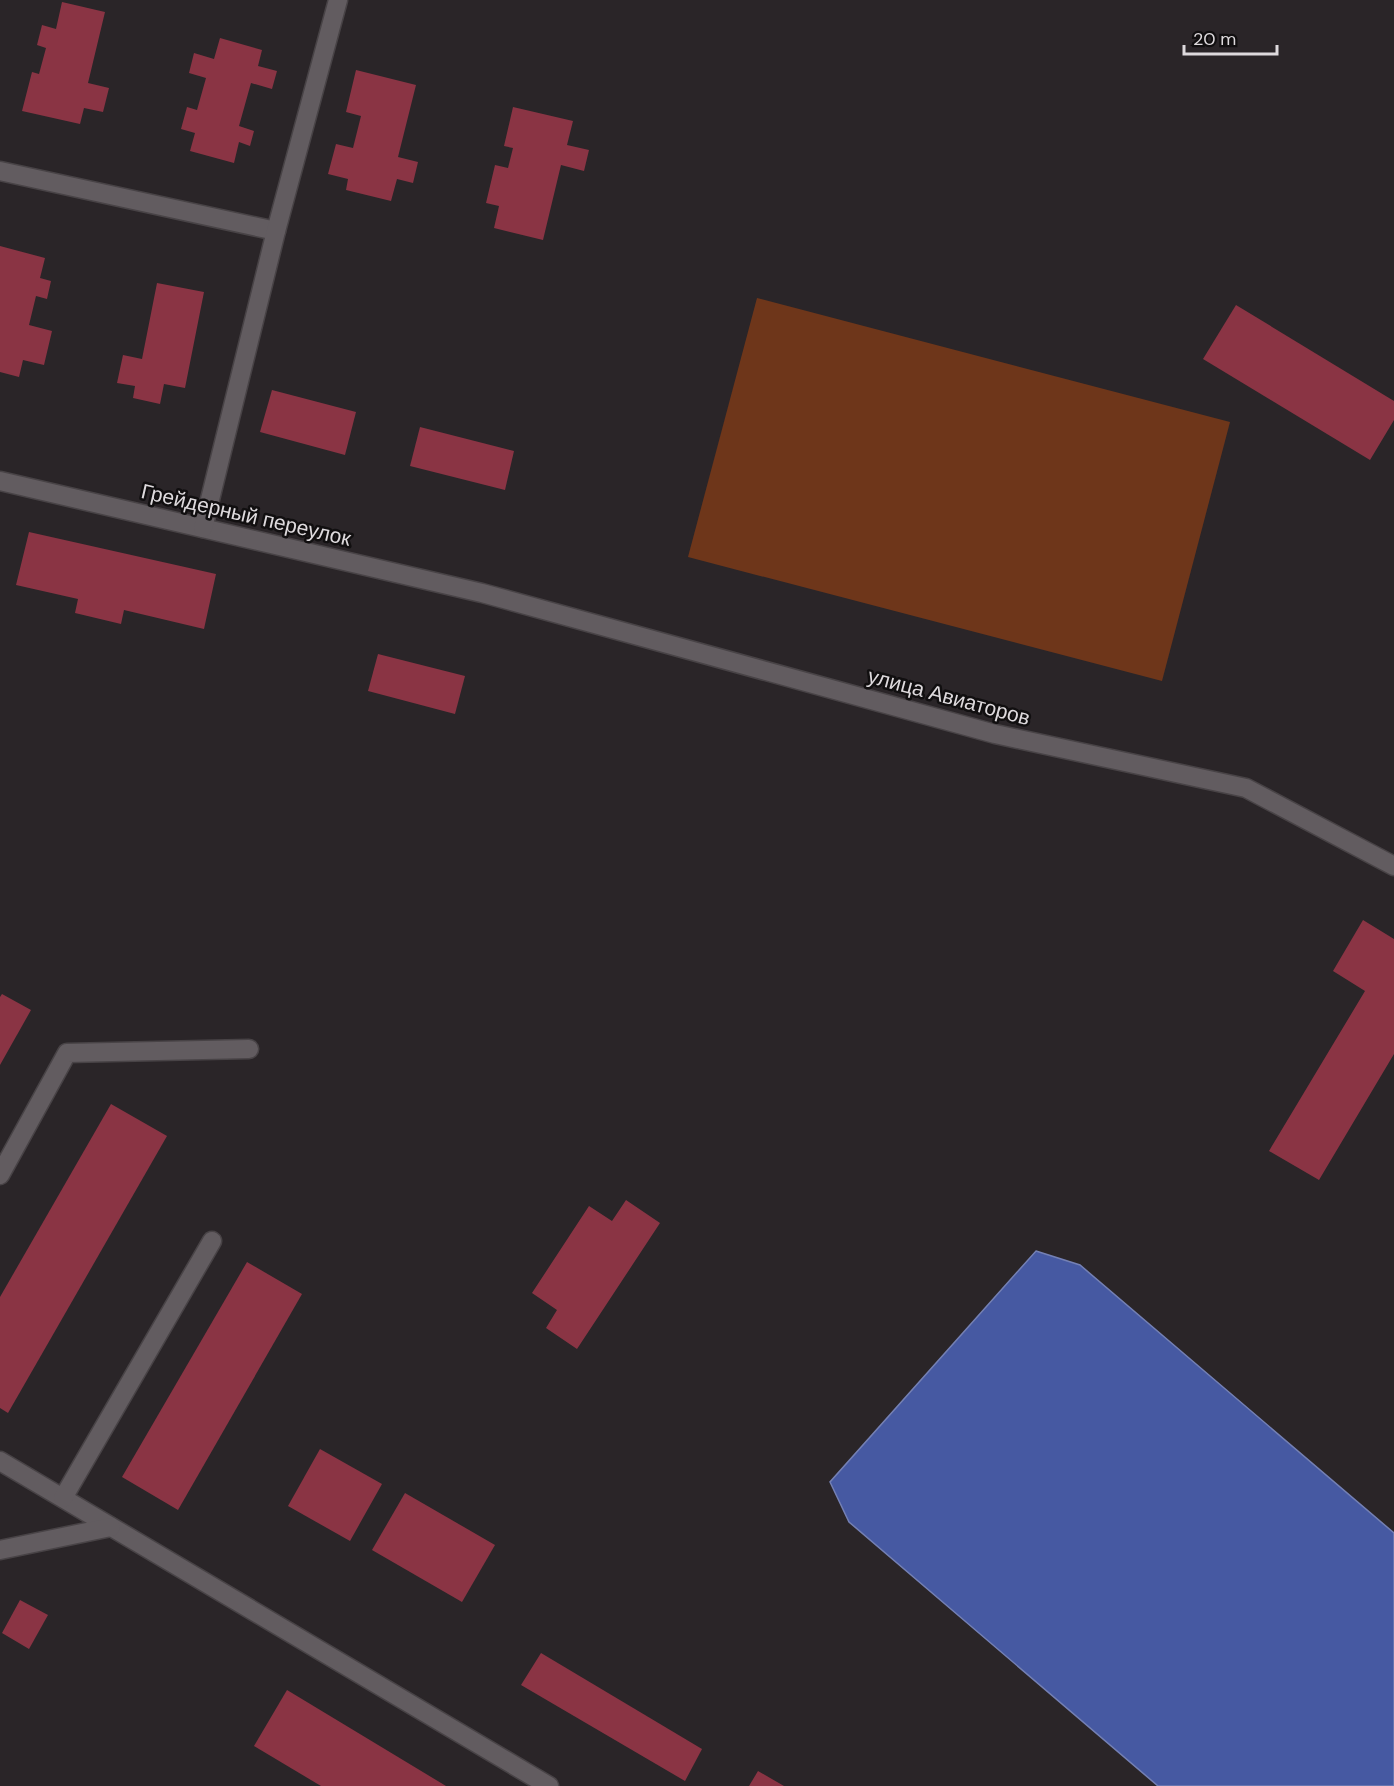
<svg xmlns="http://www.w3.org/2000/svg" width="1394" height="1786" font-family="'DM Sans',sans-serif">
  <style>
    .green { fill: #6e361a }
    .water { fill: #4659a2; stroke: #7480b4; stroke-width: 1.5 }
    .building { fill: #8a3444 }
    .lines { fill: none; stroke-linecap: round; stroke-linejoin: round }
    .minor-casing { stroke: #484346; stroke-width: 21 }
    .minor { stroke: #625c60; stroke-width: 18 }
    .labels { text-anchor: middle; stroke-width: 5; stroke-linejoin: round; paint-order: stroke }
    .street-label { font-size: 21px; fill: #dedadd; stroke: #110f10 }
  </style>
  <rect width="100%" height="100%" fill="#2a2528"/>
  <path class="green" d="M 757,298 L 1230,422 L 1162,681 L 688,557 Z"/>
  <path class="water" d="M 1036,1251 L 1080,1265 L 1394,1533 L 1394,1786 L 1158,1786 L 849,1522 L 830,1482 Z"/>
  <g class="building">
    <path d="M 62,2 L 105,12 L 88,83 L 109,88 L 103,112 L 84,108 L 80,124 L 22,111 L 32,72 L 39,74 L 46,48 L 37,45 L 42,25 L 56,29 Z"/>
    <path d="M 220,38 L 262,50 L 258,66 L 277,71 L 272,89 L 251,83 L 239,126 L 254,131 L 250,146 L 239,142 L 234,163 L 190,151 L 195,133 L 181,129 L 187,107 L 197,110 L 206,78 L 189,73 L 194,53 L 214,59 Z"/>
    <path d="M 356,70 L 416,85 L 398,157 L 418,162 L 413,183 L 397,179 L 391,201 L 346,190 L 348,179 L 328,174 L 336,144 L 353,148 L 361,116 L 346,112 Z"/>
    <path d="M 513,107 L 573,121 L 567,145 L 589,150 L 584,171 L 561,165 L 543,240 L 494,228 L 499,206 L 486,203 L 495,165 L 508,168 L 513,148 L 504,146 Z"/>
    <path d="M 0,246 L 45,258 L 40,278 L 51,281 L 47,299 L 36,296 L 29,325 L 52,331 L 44,365 L 23,360 L 19,377 L 0,372 Z"/>
    <path d="M 157,283 L 204,292 L 185,388 L 164,384 L 160,404 L 133,398 L 135,386 L 117,383 L 123,355 L 142,359 Z"/>
    <path d="M 1236,305 L 1394,401 L 1394,420 L 1370,460 L 1203,359 Z"/>
    <path d="M 272,390 L 356,412 L 345,455 L 260,432 Z"/>
    <path d="M 420,427 L 514,451 L 505,490 L 410,466 Z"/>
    <path d="M 29,532 L 216,574 L 204,629 L 124,610 L 121,624 L 75,613 L 78,599 L 16,585 Z"/>
    <path d="M 378,654 L 465,676 L 455,714 L 368,691 Z"/>
    <path d="M 1363,920 L 1394,939 L 1394,1054 L 1319,1180 L 1269,1151 L 1365,991 L 1333,971 Z"/>
    <path d="M 2,994 L 31,1010 L 0,1065 L 0,997 Z"/>
    <path d="M 111,1104 L 167,1136 L 8,1413 L 0,1408 L 0,1297 Z"/>
    <path d="M 626,1200 L 660,1223 L 577,1349 L 546,1328 L 557,1310 L 532,1293 L 589,1206 L 612,1221 Z"/>
    <path d="M 247,1262 L 302,1294 L 178,1510 L 122,1477 Z"/>
    <path d="M 320,1449 L 382,1484 L 350,1541 L 288,1506 Z"/>
    <path d="M 405,1493 L 495,1545 L 462,1602 L 372,1550 Z"/>
    <path d="M 20,1600 L 48,1615 L 29,1649 L 2,1633 Z"/>
    <path d="M 541,1653 L 702,1749 L 685,1781 L 521,1685 Z"/>
    <path d="M 287,1690 L 446,1786 L 321,1786 L 254,1746 Z"/>
    <path d="M 758,1771 L 784,1786 L 749,1786 Z"/>
  </g>
  <g class="lines">
    <g class="minor-casing">
      <g id="minor">
        <path d="M 0,171 L 276,231"/>
        <path d="M 0,481 L 482,593 L 995,734 L 1246,788 L 1394,866"/>
        <path d="M 203,528 L 276,231 L 338,0"/>
        <path d="M 0,1175 L 67,1053 L 249,1049"/>
        <path d="M 0,1461 L 549,1786"/>
        <path d="M 63,1498 L 212,1241"/>
        <path d="M 0,1550 L 111,1527"/>
      </g>
    </g>
    <use href="#minor" class="minor"/>
  </g>
  <g class="labels">
    <g class="street-label">
      <text transform="translate(246 515) rotate(13)" y="7">Грейдерный переулок</text>
      <text transform="translate(949 697) rotate(15)" y="7">улица Авиаторов</text>
    </g>
  </g>
  <path d="M1184 45v9h93v-9" fill="none" stroke="#dedadd" stroke-width="3"/>
  <text x="1193" y="45" font-size="18" fill="#dedadd" stroke="#110f10" stroke-width="4.5" paint-order="stroke">20 m</text>
</svg>
